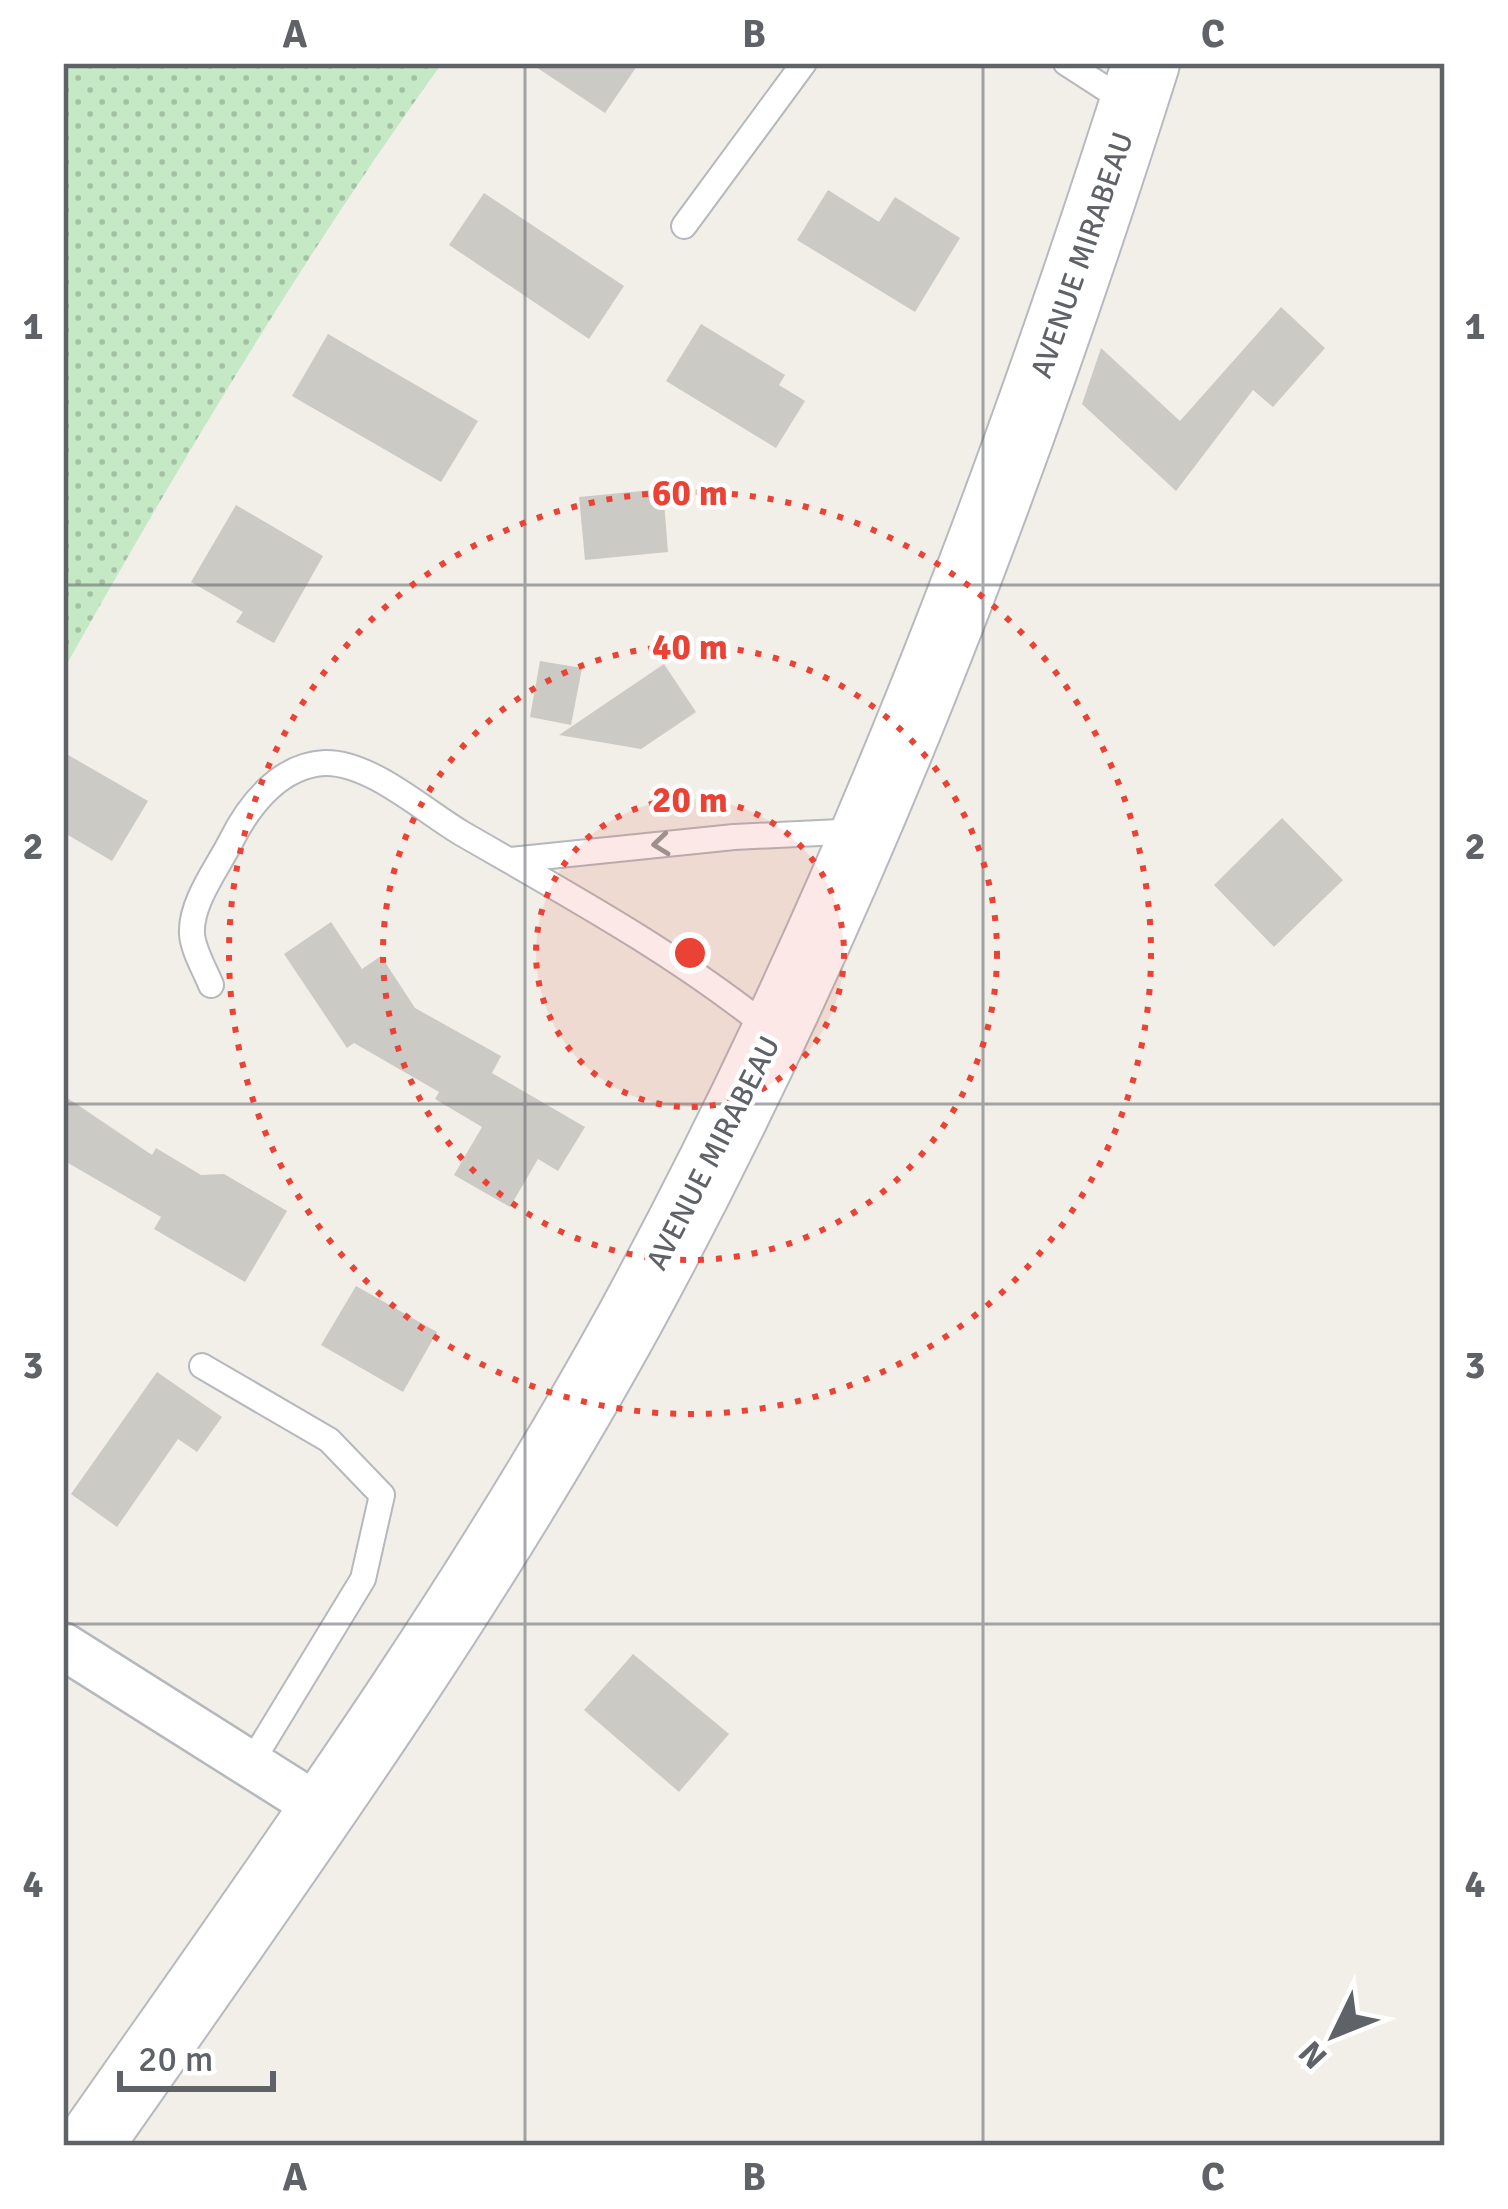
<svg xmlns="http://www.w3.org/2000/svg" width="1508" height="2209" font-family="Signika,sans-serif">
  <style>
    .grass { fill: url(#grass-dots) }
    .building { fill: #cccac5 }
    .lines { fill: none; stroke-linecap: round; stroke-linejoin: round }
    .service-casing { stroke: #b5b8bc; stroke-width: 28 }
    .minor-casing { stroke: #b5b8bc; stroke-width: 50 }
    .secondary-casing { stroke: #b6babf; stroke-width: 70 }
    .service { stroke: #fff; stroke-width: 24 }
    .minor { stroke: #fff; stroke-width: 45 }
    .secondary { stroke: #fff; stroke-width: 66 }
    .oneway { stroke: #979a9d }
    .grid { fill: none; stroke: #5f6368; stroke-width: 3; stroke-opacity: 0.55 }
    .ring { fill: none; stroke: #ea4335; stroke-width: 6; stroke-dasharray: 6 12 }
    .labels { text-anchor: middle; stroke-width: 9; stroke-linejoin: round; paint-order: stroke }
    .street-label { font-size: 30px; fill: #5f6368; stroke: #fff }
    .centre { fill: #ea4335; stroke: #fff; stroke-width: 6 }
    .ring-label { font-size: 36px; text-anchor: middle; font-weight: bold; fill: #ea4335; stroke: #fff; stroke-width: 9; stroke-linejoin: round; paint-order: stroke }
    .neatline { fill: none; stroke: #5f6368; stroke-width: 4.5 }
    .grid-label { font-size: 39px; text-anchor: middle; font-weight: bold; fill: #5f6368 }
  </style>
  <defs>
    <pattern id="grass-dots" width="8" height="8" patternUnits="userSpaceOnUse" patternTransform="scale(3)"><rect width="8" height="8" fill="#c5e8c5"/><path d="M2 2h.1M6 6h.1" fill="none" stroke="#a3c0a4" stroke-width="1.8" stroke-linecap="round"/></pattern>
  </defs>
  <rect width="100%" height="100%" fill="#f1efe8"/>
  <path class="grass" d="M 63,63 L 442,63 C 302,258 180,462 63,671 Z"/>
  <g class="building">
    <path d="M 530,63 L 639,63 L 605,113 Z"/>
    <path d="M 828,190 L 879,222 L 895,197 L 960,238 L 915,312 L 797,240 Z"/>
    <path d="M 484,193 L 624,286 L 589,339 L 449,245 Z"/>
    <path d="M 1281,307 L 1325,348 L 1273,407 L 1253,390 L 1176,491 L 1082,404 L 1101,348 L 1180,421 Z"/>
    <path d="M 701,324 L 785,375 L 779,385 L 805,401 L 776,448 L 666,381 Z"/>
    <path d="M 328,334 L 478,421 L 441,482 L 292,396 Z"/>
    <path d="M 663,489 L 668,552 L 585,560 L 579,497 Z"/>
    <path d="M 236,505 L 323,556 L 274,643 L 236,622 L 243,612 L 191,582 Z"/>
    <path d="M 540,661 L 582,668 L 571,725 L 530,717 Z"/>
    <path d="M 664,664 L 696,712 L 641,749 L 559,735 Z"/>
    <path d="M 63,752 L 148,801 L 112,861 L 63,832 Z"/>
    <path d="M 1282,818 L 1343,880 L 1274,947 L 1214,885 Z"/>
    <path d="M 331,922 L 362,969 L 381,956 L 415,1008 L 501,1056 L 492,1073 L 585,1127 L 558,1171 L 538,1159 L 510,1207 L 454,1175 L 482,1127 L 435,1099 L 439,1092 L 354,1043 L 347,1048 L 284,954 Z"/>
    <path d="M 63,1095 L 152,1155 L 156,1148 L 201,1175 L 224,1174 L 287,1211 L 245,1282 L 154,1229 L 161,1217 L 63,1160 Z"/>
    <path d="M 356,1286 L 437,1332 L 403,1392 L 321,1345 Z"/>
    <path d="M 157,1372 L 222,1417 L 197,1452 L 178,1439 L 117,1527 L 71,1494 Z"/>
    <path d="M 633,1654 L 729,1734 L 679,1792 L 584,1710 Z"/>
  </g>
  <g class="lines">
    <g class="service-casing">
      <g id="service">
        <path d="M 1066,63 L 1131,105"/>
        <path d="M 684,226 L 804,63"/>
        <path d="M 511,860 L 734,837 L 861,831"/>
        <path d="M 211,985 C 205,970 193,950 192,934 C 190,903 218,867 231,841 C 249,805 280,765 325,763 C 371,762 425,812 463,834 C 569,895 677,954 772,1031"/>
        <path d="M 202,1366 L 329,1440 L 382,1495 L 363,1579 L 251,1763"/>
      </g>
    </g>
    <g class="minor-casing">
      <path id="minor" d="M 63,1646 L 323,1810"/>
    </g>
    <g class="secondary-casing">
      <path id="secondary" d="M 88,2146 C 277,1876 472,1607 631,1317 C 847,920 1010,493 1146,63"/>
    </g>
    <use href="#service" class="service"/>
    <use href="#minor" class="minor"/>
    <use href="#secondary" class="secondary"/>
  </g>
  <defs><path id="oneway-chevron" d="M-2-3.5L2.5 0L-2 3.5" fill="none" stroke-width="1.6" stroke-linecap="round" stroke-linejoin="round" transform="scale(3)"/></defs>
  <use class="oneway" href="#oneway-chevron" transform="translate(661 844) rotate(174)"/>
  <path class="grid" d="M 525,63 L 525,2146M 983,63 L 983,2146M 63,585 L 1445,585M 63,1104 L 1445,1104M 63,1624 L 1445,1624"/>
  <circle cx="690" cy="953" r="154" fill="#ea4335" fill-opacity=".12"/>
  <g class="ring">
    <circle cx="690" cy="953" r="154"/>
    <circle cx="690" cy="953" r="307"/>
    <circle cx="690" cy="953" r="461"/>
  </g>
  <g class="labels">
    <g class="street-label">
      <text transform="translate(1082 255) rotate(-71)" y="10">AVENUE MIRABEAU</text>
      <text transform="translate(713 1153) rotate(-63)" y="10">AVENUE MIRABEAU</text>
    </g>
  </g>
  <circle cx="690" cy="953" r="18" class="centre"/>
  <g class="ring-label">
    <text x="690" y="505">60 m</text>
    <text x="690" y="659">40 m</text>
    <text x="690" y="812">20 m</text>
  </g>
  <rect width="1508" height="2209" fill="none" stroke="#ffffff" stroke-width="132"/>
  <g transform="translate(1334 2035) rotate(227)" stroke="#ffffff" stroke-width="9" paint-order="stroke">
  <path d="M0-9L21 45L0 30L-21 45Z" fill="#5f6368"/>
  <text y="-18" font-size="33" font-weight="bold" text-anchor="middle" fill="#5f6368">N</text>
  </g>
  <path d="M120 2071v18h153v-18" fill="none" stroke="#5f6368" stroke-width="6"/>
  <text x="138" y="2071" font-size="36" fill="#5f6368" stroke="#ffffff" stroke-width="9" paint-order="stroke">20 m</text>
  <rect x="66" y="66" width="1376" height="2077" class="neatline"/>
  <g class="grid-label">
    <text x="295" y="47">A</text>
    <text x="754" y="47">B</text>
    <text x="1213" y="47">C</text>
    <text x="33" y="339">1</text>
    <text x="1475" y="339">1</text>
    <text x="33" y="859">2</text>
    <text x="1475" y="859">2</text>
    <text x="33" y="1378">3</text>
    <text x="1475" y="1378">3</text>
    <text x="33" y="1897">4</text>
    <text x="1475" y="1897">4</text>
    <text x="295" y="2190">A</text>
    <text x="754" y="2190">B</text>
    <text x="1213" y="2190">C</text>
  </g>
</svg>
